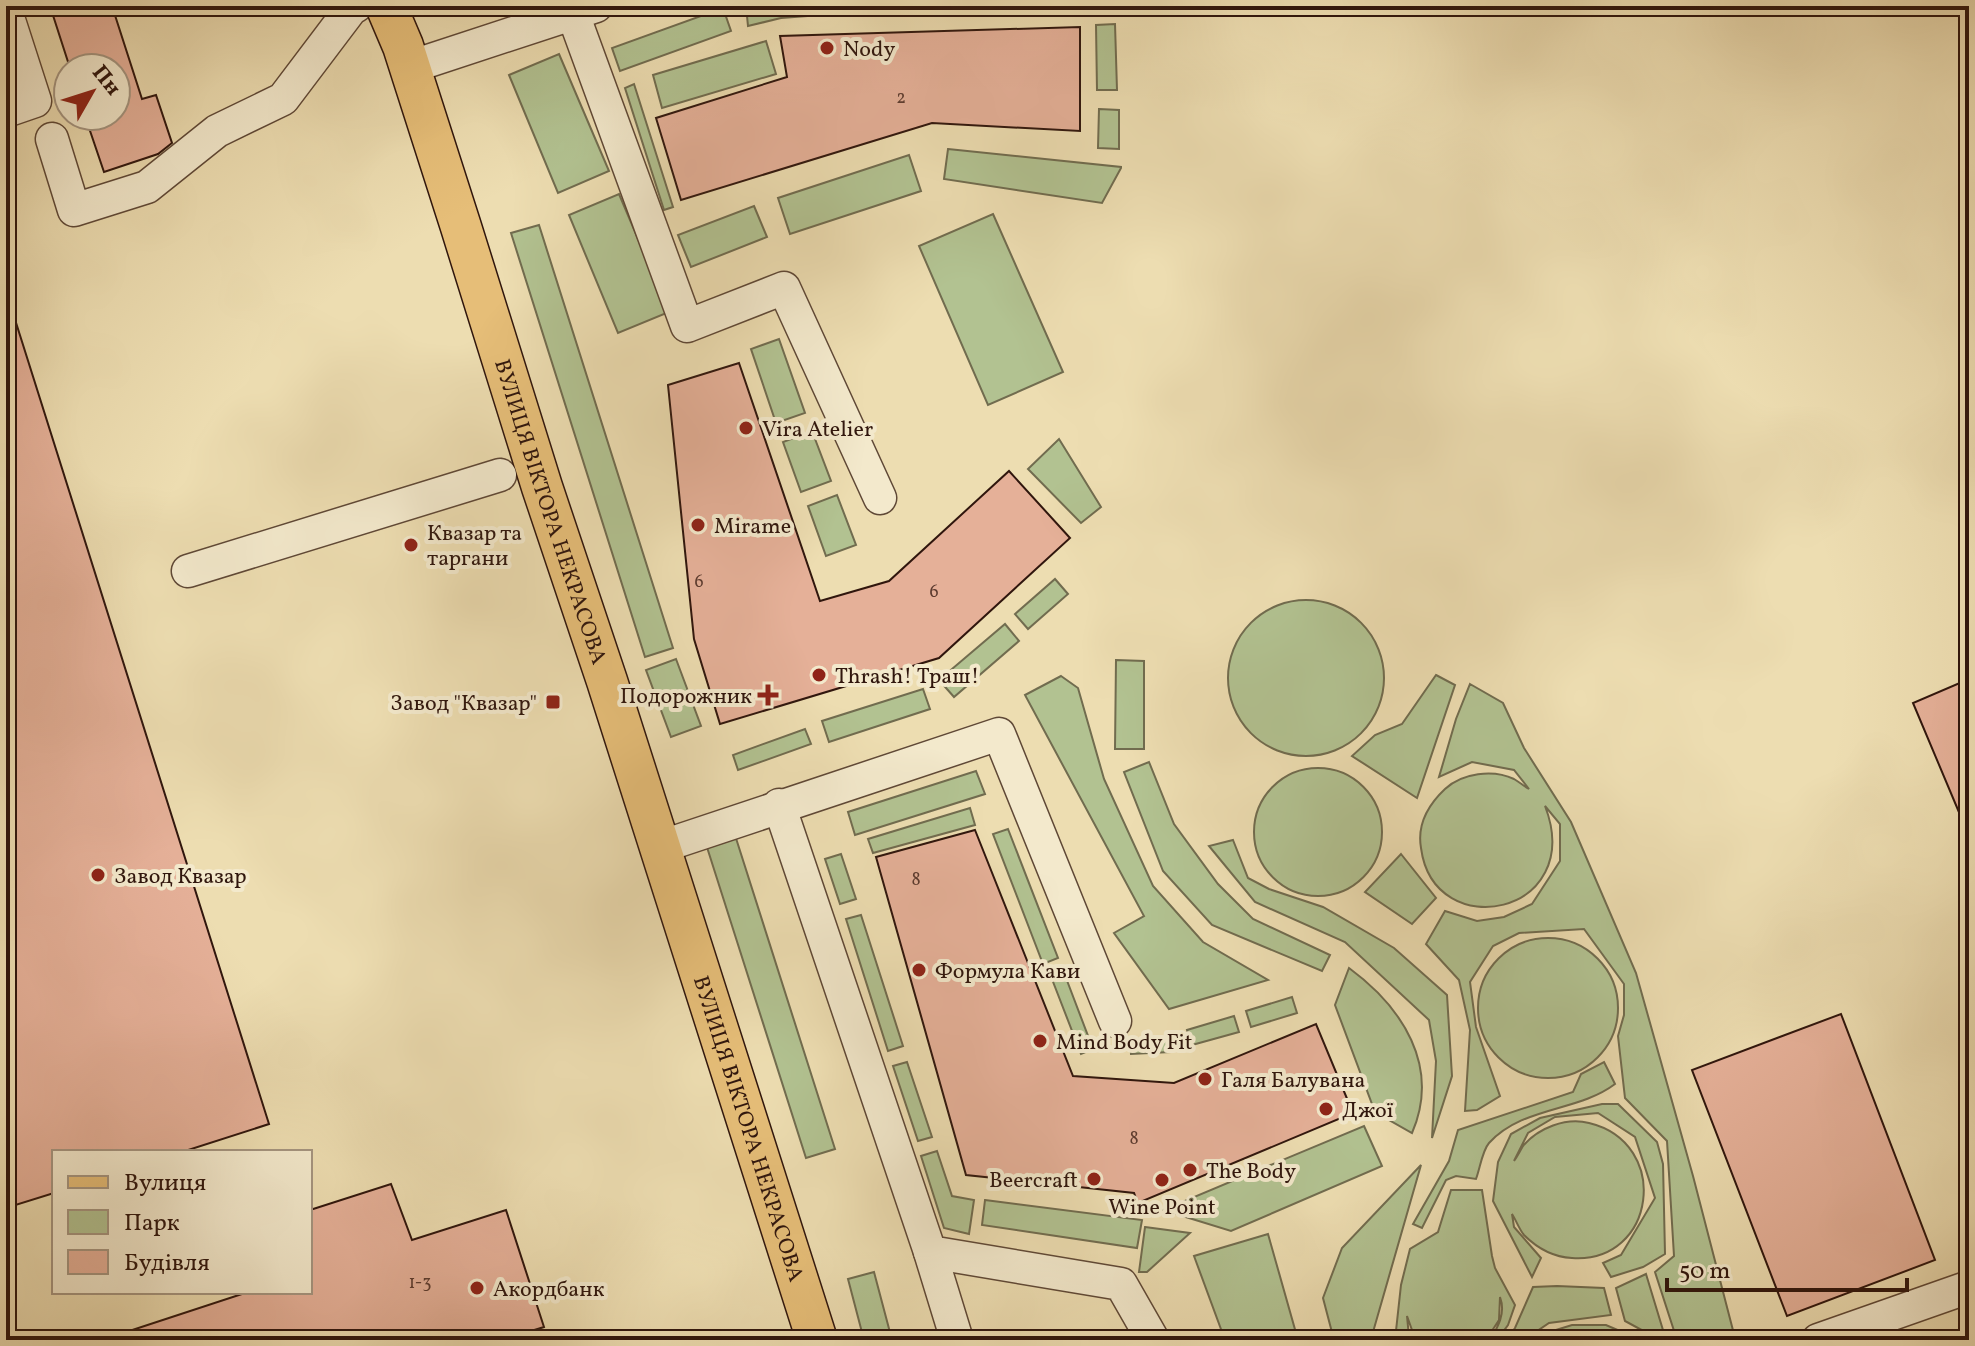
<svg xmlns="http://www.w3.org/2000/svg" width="1975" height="1346" font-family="Vollkorn,serif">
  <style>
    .green { fill: #b2c291; stroke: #716c4f; stroke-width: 2 }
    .building { fill: #e5b098; stroke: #30160d; stroke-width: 2 }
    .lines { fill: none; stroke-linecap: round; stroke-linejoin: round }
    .minor-casing { stroke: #5f4836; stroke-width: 35 }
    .major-casing { stroke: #30160d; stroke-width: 43 }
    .minor { stroke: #f3e9cc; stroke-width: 32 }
    .major { stroke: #e6be78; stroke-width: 40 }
    .poi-dot { fill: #8f2418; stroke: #f3e9cc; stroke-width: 3 }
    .labels { text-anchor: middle; stroke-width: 8; stroke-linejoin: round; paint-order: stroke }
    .number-label { font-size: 18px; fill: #5d3c30 }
    .poi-label { font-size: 22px; fill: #30160d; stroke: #f3e9cc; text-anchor: start }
    .street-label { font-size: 22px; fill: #30160d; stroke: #f3e9cc }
  </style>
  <rect width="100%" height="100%" fill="#edddb1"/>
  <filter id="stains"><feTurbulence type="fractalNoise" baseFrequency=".0025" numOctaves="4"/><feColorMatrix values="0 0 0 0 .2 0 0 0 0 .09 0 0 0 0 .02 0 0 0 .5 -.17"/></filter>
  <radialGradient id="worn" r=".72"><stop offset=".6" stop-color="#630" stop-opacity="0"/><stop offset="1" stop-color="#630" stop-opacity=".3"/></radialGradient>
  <g class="green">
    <path d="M 746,6 L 819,6 L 820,15 L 781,18 L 748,26 Z"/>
    <path d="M 723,8 L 731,31 L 620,71 L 612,48 Z"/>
    <path d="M 1115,24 L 1117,90 L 1097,90 L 1096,25 Z"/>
    <path d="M 766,41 L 776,74 L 662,108 L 653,75 Z"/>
    <path d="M 559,54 L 609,171 L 558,193 L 509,75 Z"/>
    <path d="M 634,84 L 673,207 L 664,210 L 625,88 Z"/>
    <path d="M 1099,109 L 1119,110 L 1119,149 L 1098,148 Z"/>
    <path d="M 948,149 L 1121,167 L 1121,168 L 1102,203 L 944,179 Z"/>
    <path d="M 909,155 L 921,191 L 790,234 L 778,198 Z"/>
    <path d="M 619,194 L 669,312 L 618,333 L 569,215 Z"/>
    <path d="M 754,206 L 767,237 L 691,267 L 678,235 Z"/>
    <path d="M 993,214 L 1063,372 L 988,405 L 919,246 Z"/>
    <path d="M 539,225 L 673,648 L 645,657 L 511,233 Z"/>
    <path d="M 779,339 L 805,413 L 776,423 L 751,349 Z"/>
    <path d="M 812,431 L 831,481 L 801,492 L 783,442 Z"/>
    <path d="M 1059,439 L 1101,507 L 1081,523 L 1028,469 Z"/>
    <path d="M 837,495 L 856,545 L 826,556 L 808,506 Z"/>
    <path d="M 1055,579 L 1068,594 L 1028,629 L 1015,614 Z"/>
    <circle cx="1306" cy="678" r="78"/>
    <path d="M 1005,624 L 1019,641 L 954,697 L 939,680 Z"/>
    <path d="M 676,659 L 701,726 L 671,737 L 646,670 Z"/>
    <path d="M 1116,660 L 1144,661 L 1144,749 L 1115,749 Z"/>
    <path d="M 1436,675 L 1455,685 L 1417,798 L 1352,756 L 1375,735 L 1402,724 Z"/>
    <path d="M 1061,676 L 1078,688 L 1104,779 L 1153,886 L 1203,942 L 1268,980 L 1169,1009 L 1114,933 L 1144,916 L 1025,695 Z"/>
    <path d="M 1470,684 L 1503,703 L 1524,748 L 1571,822 L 1636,973 L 1693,1176 L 1735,1338 L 1677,1340 L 1655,1272 L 1674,1256 L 1667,1141 L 1625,1098 L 1618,1036 L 1624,1015 L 1624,984 L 1584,929 L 1519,933 L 1493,946 L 1470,982 L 1476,1027 L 1500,1096 L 1477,1110 L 1465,1111 L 1470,1030 L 1459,980 L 1426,944 L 1445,911 L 1477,921 L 1504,917 L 1532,904 L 1560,861 L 1560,824 L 1545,806 C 1587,915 1434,946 1421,848 C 1417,825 1428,805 1445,789 C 1462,773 1493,769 1514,779 C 1519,782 1524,786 1529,789 L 1514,770 L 1472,762 L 1439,777 L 1456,719 Z"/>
    <path d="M 923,689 L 930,709 L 829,742 L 822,721 Z"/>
    <path d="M 805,729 L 811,744 L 738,770 L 733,755 Z"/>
    <path d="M 1149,762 L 1174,824 L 1218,884 L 1253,919 L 1330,955 L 1322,971 L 1212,925 L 1163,871 L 1124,772 Z"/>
    <circle cx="1318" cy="832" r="64"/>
    <path d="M 976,771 L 985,794 L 855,835 L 848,812 Z"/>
    <path d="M 970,808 L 975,825 L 873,853 L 868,839 Z"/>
    <path d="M 1008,829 L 1058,958 L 1043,964 L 993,834 Z"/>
    <path d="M 734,832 L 835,1149 L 806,1158 L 705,841 Z"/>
    <path d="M 1233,840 L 1248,878 L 1269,889 L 1323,907 L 1394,948 L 1447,995 L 1452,1076 L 1432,1138 L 1436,1061 L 1429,1020 L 1345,942 L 1255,902 L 1209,846 Z"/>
    <path d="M 841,854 L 856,899 L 840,904 L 825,859 Z"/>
    <path d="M 1401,854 L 1436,898 L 1412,924 L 1365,892 Z"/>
    <path d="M 861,915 L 903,1046 L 888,1051 L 846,919 Z"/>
    <circle cx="1548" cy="1008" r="70"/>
    <path d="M 1349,968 C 1402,1007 1441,1066 1412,1133 L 1375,1112 L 1335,1005 Z"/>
    <path d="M 1063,970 L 1093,1049 L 1081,1054 L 1050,974 Z"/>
    <path d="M 1292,997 L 1297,1013 L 1251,1027 L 1246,1011 Z"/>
    <path d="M 1234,1016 L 1239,1032 L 1192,1045 L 1187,1030 Z"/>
    <path d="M 1169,1037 L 1170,1052 L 1131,1054 L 1130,1039 Z"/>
    <path d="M 907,1062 L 932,1137 L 918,1141 L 893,1066 Z"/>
    <path d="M 1604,1062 L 1615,1084 C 1578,1112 1523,1106 1489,1143 C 1482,1151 1480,1169 1476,1179 L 1456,1176 L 1446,1180 L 1422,1228 L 1413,1224 L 1449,1161 L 1458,1130 L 1573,1092 L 1581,1074 Z"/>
    <path d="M 1602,1104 L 1618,1104 L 1657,1142 L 1663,1164 L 1665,1254 L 1643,1267 L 1611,1277 L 1603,1263 L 1621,1255 L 1655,1198 L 1635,1137 L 1598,1113 L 1555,1117 L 1528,1133 L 1514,1161 C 1517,1157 1520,1151 1523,1146 C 1538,1128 1566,1117 1589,1123 C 1672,1143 1656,1264 1572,1258 C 1554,1257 1537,1248 1524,1235 C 1519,1229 1516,1220 1512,1214 L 1514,1227 L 1541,1258 L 1532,1277 L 1493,1201 L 1498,1162 L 1511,1134 L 1540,1118 Z"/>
    <path d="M 1364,1126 L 1382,1166 L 1231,1231 L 1163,1210 Z"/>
    <path d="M 937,1151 L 952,1196 L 974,1200 L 969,1234 L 944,1228 L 921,1156 Z"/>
    <path d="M 1421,1165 L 1373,1332 L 1374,1340 L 1334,1340 L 1323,1298 L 1342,1248 Z"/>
    <path d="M 1451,1190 L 1482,1190 L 1492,1256 L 1495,1268 L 1515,1305 L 1508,1325 L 1497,1340 L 1490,1340 C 1498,1327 1506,1313 1500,1297 L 1499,1320 L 1486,1340 L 1420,1340 L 1412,1330 L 1407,1316 L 1409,1337 L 1413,1340 L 1395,1340 L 1401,1285 L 1410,1249 L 1438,1232 Z"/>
    <path d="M 985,1200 L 1142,1220 L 1137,1248 L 982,1225 Z"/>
    <path d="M 1145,1227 L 1190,1233 L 1147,1272 L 1139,1272 Z"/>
    <path d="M 1268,1234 L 1298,1340 L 1225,1340 L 1194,1256 Z"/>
    <path d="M 874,1272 L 892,1340 L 864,1340 L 848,1279 Z"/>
    <path d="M 1646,1274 L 1666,1340 L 1660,1340 L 1625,1321 L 1616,1288 Z"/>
    <path d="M 1557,1286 L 1604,1288 L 1611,1315 L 1549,1323 L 1524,1340 L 1506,1340 L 1515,1328 L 1533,1287 Z"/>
    <path d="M 1572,1325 L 1606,1325 L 1641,1340 L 1534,1340 L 1540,1335 Z"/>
  </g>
  <g class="building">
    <path d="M 50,6 L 112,6 L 142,99 L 156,95 L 172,143 L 158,154 L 104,172 L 85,116 L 116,116 L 116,68 L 70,68 Z"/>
    <path d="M 1080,27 L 1080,131 L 932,123 L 681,200 L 656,118 L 787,77 L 780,36 Z"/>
    <path d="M 6,310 L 12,310 L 269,1124 L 182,1152 L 54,1152 L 54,1193 L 6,1208 Z"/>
    <path d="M 739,363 L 820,601 L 889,581 L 1009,471 L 1070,538 L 939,658 L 720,724 L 694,639 L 668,385 Z"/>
    <path d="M 1969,679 L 1969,836 L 1913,703 Z"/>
    <path d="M 975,830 L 1073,1076 L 1174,1083 L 1316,1024 L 1353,1113 L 1138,1203 L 1134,1193 L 966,1175 L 876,857 Z"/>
    <path d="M 1841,1014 L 1935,1260 L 1787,1316 L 1692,1070 Z"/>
    <path d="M 391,1184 L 412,1240 L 506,1210 L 544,1327 L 502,1340 L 117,1340 L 117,1335 L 248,1292 L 310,1292 L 310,1210 Z"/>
  </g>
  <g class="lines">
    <g class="minor-casing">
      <g id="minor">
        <path d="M 6,11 L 35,101 L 6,111"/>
        <path d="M 573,14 L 687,326 L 784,288 L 880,498"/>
        <path d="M 410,67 L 596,6"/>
        <path d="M 52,139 L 74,210 L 147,187 L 217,131 L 283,99 L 351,9 L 356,6"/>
        <path d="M 188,571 L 500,475"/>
        <path d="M 779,805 L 930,1252 L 1121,1284 L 1153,1340"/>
        <path d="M 660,847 L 999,734 L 1115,1021"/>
        <path d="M 930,1252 L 957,1340"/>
        <path d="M 1818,1340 L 1969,1287"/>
      </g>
    </g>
    <g class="major-casing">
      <g id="major">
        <path id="s1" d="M 386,6 L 403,46 L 461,227 L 542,487 L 607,681 L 817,1340"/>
      </g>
    </g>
    <use href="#minor" class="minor"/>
    <use href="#major" class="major"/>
  </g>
  <g class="poi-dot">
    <circle cx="827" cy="48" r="8"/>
    <circle cx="746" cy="428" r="8"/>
    <circle cx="698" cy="525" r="8"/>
    <circle cx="411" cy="545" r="8"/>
    <circle cx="819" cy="675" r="8"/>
    <path d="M764 683h8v8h8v8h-8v8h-8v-8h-8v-8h8z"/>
    <rect x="545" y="694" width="16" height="16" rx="4"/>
    <circle cx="98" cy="875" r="8"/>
    <circle cx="919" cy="970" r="8"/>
    <circle cx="1040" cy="1041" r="8"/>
    <circle cx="1205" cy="1079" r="8"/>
    <circle cx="1326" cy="1109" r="8"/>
    <circle cx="1190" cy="1170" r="8"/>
    <circle cx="1094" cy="1179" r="8"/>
    <circle cx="1162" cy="1180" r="8"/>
    <circle cx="477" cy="1288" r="8"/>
  </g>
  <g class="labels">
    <g class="number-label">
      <text x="901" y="103">2</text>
      <text x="699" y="587">6</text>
      <text x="934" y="597">6</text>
      <text x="916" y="885">8</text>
      <text x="1134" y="1144">8</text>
      <text x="420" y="1288">1-3</text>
    </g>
    <g class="poi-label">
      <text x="843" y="56">Nody</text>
      <text x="762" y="436">Vira Atelier</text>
      <text x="714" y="533">Mirame</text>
      <text x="427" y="540">Квазар та<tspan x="427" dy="25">таргани</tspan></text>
      <text x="835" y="683">Thrash! Траш!</text>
      <text x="752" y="703" text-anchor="end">Подорожник</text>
      <text x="537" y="710" text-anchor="end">Завод "Квазар"</text>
      <text x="114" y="883">Завод Квазар</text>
      <text x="935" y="978">Формула Кави</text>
      <text x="1056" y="1049">Mind Body Fit</text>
      <text x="1221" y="1087">Галя Балувана</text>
      <text x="1342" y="1117">Джої</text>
      <text x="1206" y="1178">The Body</text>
      <text x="1078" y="1187" text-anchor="end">Beercraft</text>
      <text x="1162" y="1214" text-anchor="middle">Wine Point</text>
      <text x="493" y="1296">Акордбанк</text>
    </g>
    <g class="street-label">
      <text dy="8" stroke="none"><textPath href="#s1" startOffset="532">ВУЛИЦЯ ВІКТОРА НЕКРАСОВА</textPath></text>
      <text dy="8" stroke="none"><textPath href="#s1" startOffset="1180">ВУЛИЦЯ ВІКТОРА НЕКРАСОВА</textPath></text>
    </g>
  </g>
  <rect width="1975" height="1346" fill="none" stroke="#edddb1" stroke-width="32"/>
  <rect x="8" y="8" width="1959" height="1330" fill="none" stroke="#30160d" stroke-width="4"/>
  <rect x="16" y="16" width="1943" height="1314" fill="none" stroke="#30160d" stroke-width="2"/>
  <rect x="52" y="1150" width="260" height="144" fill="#f3e9cc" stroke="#a59580" stroke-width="2"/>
  <rect x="68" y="1176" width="40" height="12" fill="#e6be78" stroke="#a59580" stroke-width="2"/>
  <text x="124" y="1190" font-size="24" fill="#30160d">Вулиця</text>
  <rect x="68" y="1210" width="40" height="24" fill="#b2c291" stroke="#a59580" stroke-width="2"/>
  <text x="124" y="1230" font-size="24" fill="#30160d">Парк</text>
  <rect x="68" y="1250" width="40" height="24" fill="#e5b098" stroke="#a59580" stroke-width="2"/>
  <text x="124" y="1270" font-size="24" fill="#30160d">Будівля</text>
  <g transform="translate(92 92) rotate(51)"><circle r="38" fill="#f3e9cc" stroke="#a59580" stroke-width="2"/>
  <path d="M0-6L14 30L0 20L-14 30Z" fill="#8f2418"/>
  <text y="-12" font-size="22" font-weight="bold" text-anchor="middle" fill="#30160d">Пн</text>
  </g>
  <path d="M1667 1278v12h240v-12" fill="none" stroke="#30160d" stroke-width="4"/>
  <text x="1679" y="1278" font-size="24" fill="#30160d" stroke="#f3e9cc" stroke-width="6" paint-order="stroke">50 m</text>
  <rect width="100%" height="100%" filter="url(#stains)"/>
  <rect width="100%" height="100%" fill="url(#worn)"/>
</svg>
